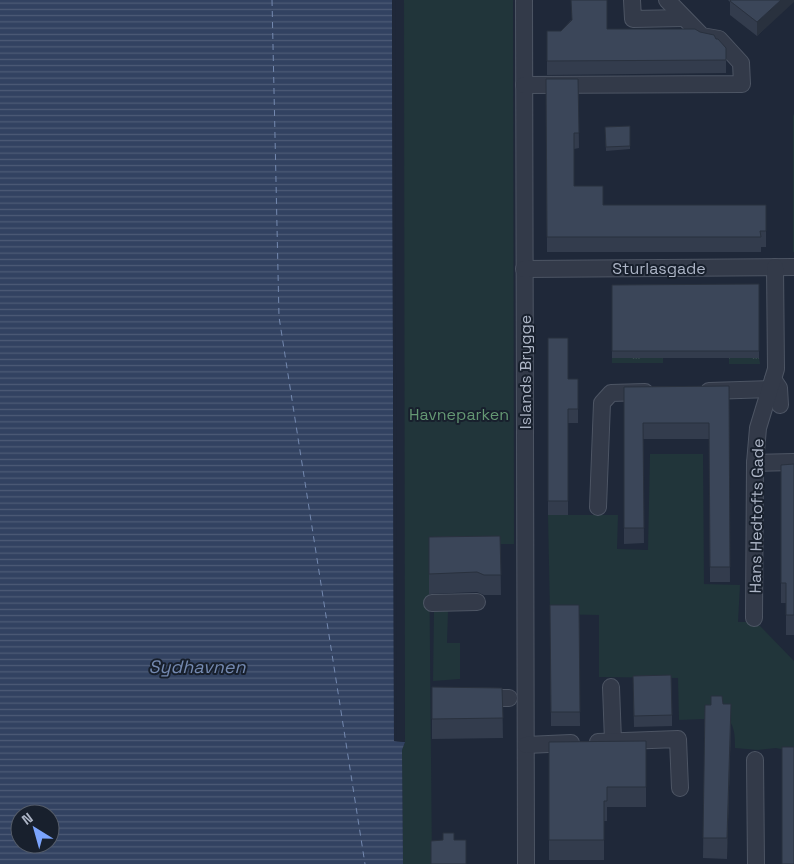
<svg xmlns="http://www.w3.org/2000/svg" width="794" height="864" font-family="'Space Grotesk',sans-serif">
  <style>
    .grass { fill: url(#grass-tufts) }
    .green { fill: #21353a }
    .water { fill: url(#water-rules); fill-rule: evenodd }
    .pier { fill: #1f2839 }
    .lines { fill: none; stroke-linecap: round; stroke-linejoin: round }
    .ferry { stroke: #7489b0; stroke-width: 1; stroke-dasharray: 6 5; stroke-linecap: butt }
    .minor-casing { stroke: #4d5564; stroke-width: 18 }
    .minor { stroke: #333a49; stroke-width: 16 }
    .wall { fill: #333c4d }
    .shaded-wall { fill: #29313e }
    .building { fill: #3b4659; stroke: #29313e }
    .labels { text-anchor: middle; stroke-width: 4; stroke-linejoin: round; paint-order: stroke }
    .street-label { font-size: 16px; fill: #adb5c6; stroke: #18202d }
    .park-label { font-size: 16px; fill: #649773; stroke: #18202d }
    .water-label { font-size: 18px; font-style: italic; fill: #7489b0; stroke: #18202d }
  </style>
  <defs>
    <pattern id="grass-tufts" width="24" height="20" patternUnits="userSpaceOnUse" patternTransform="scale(1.25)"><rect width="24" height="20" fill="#21353a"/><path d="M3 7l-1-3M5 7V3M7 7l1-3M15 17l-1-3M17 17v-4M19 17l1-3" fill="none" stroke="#3f5055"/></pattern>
    <pattern id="water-rules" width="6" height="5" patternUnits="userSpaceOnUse" patternTransform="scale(1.25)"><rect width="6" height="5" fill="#324261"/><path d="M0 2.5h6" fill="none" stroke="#4d5b76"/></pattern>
  </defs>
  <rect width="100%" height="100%" fill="#1f2839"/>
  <g class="grass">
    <path d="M 793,114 L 794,116 L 794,252 L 793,252 Z"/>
    <rect x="612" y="358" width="51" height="5"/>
    <path d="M 729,358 L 759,358 L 760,364 L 729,364 Z"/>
  </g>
  <g class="green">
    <path d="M 404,0 L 513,0 L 514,544 L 429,544 L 432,864 L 403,864 L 402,750 L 405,742 Z"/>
    <path d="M 650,454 L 703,454 L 704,584 L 740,585 L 738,622 L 749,622 L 760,626 L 794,661 L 794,752 L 776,748 L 758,750 L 735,748 C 735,734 735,725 724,714 L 704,719 L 679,720 L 678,678 L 599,677 L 599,615 L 550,614 L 548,515 L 618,515 L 617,549 L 648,550 Z"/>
    <path d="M 448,611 L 447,643 L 460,643 L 460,679 L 433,681 L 434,612 Z"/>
  </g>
  <path class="water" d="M 0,0 L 392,0 L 394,741 L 405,742 L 402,750 L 403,864 L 0,864 ZM 20,814 L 50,814 L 50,844 L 20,844 Z"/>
  <path class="pier" d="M 392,0 L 395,0 L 397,739 L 405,739 L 405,742 L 394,741 Z"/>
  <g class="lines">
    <path class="ferry" d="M 272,0 L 279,317 L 365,864"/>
    <g class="minor-casing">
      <g id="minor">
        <path d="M 524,0 L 526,864"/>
        <path d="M 632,0 L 633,19 L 684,18"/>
        <path d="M 524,85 L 742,84 L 741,63 L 719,39 L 702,36 L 667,0"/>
        <path d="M 524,269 L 794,267"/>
        <path d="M 773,379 L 779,388 L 780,405"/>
        <path d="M 709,391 L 769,389"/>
        <path d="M 755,463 L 794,462"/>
        <path d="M 598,507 L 602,403 L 611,393 L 645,392"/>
        <path d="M 432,603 L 477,602"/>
        <path d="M 754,618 L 755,463 L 758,428 L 776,369 L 775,267"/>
        <path d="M 611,687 L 613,741"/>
        <path d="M 481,698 L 509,698"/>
        <path d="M 598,742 L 678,739 L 680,788"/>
        <path d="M 526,745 L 571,743"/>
        <path d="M 755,760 L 756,864"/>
      </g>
    </g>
    <use href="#minor" class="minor"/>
  </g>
  <g class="wall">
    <path d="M 728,0 L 794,0 L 757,36 L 730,15 L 730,2 Z"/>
    <path d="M 571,20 L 607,29 L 716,39 L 726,48 L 726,73 L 547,75 L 547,31 L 561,31 Z"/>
    <path d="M 546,79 L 578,79 L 579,148 L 574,149 L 574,186 L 603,205 L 766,205 L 766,247 L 761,247 L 761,252 L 547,252 Z"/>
    <path d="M 630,126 L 630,149 L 606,151 L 605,127 Z"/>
    <path d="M 759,284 L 759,358 L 612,358 L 612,285 Z"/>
    <path d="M 548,338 L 568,379 L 578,379 L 578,423 L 568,423 L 568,515 L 548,515 Z"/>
    <path d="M 729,386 L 730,582 L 710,582 L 709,439 L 643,439 L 644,543 L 624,544 L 624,387 Z"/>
    <path d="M 794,464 L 794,635 L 786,635 L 786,603 L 781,603 L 781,465 Z"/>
    <path d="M 500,536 L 501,595 L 484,595 L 477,592 L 429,594 L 429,537 Z"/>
    <path d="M 550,605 L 579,605 L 580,726 L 551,726 Z"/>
    <path d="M 432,687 L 502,688 L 503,738 L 432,739 Z"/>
    <path d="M 633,687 L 672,715 L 672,726 L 634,727 Z"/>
    <path d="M 723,704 L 731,724 L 727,859 L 703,858 L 705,705 Z"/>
    <path d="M 646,741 L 646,807 L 607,807 L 607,821 L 604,821 L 604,860 L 549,860 L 549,742 Z"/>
  </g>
  <g class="shaded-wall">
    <path d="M 781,0 L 794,0 L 794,2 L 757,36 L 757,22 Z"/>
    <path d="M 731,704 L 731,724 L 727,859 L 727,838 Z"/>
  </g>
  <g class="building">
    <path d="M 571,0 L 607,0 L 607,29 L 695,29 L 700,32 L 714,35 L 716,39 L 718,39 L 726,48 L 726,60 L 547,61 L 547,31 L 561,31 L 572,20 Z"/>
    <path d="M 731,0 L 781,0 L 757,22 L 730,1 Z"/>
    <path d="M 546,79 L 578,79 L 579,133 L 574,133 L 574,186 L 603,186 L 603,205 L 766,205 L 766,231 L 760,231 L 761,237 L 547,237 Z"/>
    <path d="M 630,126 L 630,146 L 606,147 L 605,127 Z"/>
    <path d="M 759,284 L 759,351 L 612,351 L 612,285 Z"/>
    <path d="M 548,338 L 568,338 L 568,379 L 578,379 L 578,409 L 568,409 L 568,501 L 548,501 Z"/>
    <path d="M 729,386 L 730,567 L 710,567 L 709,423 L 643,423 L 644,528 L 624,528 L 624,387 Z"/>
    <path d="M 794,464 L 794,615 L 786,615 L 786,583 L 781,583 L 781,465 Z"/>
    <path d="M 500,536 L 501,575 L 484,575 L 477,572 L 429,574 L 429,537 Z"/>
    <path d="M 550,605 L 579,605 L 580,712 L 551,712 Z"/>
    <path d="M 671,675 L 672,715 L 634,716 L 633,676 Z"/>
    <path d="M 432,687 L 502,688 L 503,718 L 432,719 Z"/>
    <path d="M 711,696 L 722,696 L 723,704 L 731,704 L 727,838 L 703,838 L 705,705 L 711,705 Z"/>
    <path d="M 646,741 L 646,787 L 607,787 L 607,801 L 604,801 L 604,840 L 549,840 L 549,742 Z"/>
    <rect x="782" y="747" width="12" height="117"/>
    <path d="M 443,833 L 454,833 L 454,840 L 466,840 L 466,864 L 431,864 L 431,841 L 443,840 Z"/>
  </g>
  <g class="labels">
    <g class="street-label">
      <text x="659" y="274">Sturlasgade</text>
      <text transform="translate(525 372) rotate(-90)" y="6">Islands Brygge</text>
      <text transform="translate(756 516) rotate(-89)" y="6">Hans Hedtofts Gade</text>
    </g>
    <g class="park-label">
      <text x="459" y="420">Havneparken</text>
    </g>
    <g class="water-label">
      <text x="197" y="673">Sydhavnen</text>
    </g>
  </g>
  <g transform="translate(35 829) rotate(323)"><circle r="24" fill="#18202d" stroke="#545c6a"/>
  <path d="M0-4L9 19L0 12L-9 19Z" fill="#7ba4fd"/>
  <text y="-8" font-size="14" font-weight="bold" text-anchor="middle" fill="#adb5c6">N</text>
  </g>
</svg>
